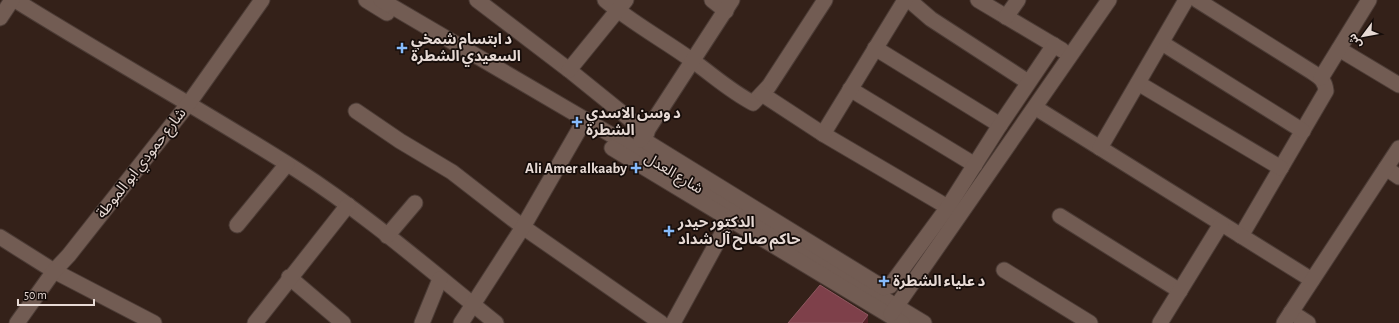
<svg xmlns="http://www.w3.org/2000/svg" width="1399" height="323" font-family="'Alegreya Sans','Noto Sans Arabic',sans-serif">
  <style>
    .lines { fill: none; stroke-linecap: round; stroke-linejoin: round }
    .minor-casing { stroke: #4c3c36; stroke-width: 17 }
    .minor { stroke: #725c53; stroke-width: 15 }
    .shaded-wall { fill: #532026 }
    .building { fill: #7e404a; stroke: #8e5860 }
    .poi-dot { fill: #86bbfb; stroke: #160d0a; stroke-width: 1.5 }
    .labels { text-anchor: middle; stroke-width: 3.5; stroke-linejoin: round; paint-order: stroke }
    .poi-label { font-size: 15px; font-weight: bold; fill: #e7dad5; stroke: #160d0a; text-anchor: start }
    .street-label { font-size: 15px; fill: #e7dad5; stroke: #160d0a }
  </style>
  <rect width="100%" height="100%" fill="#342119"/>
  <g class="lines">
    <g class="minor-casing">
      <g id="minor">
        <path d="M 15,0 C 108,58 204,111 297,170 C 367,215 431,271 496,323"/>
        <path d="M 366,0 L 387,13"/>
        <path d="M 381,0 L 644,154 L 924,323"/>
        <path d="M 477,0 L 569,70 L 647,133"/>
        <path d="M 605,0 C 632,23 664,40 693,61 C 714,76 730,91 753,103 L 769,86 L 825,0"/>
        <path d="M 712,0 L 726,11"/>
        <path d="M 909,0 L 931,19 L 1028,82"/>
        <path d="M 978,0 L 1062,50"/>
        <path d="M 1197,0 L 1312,72 C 1321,78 1325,81 1326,91 L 1241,236"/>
        <path d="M 1006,17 L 1018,0"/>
        <path d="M 0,18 L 12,0"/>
        <path d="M 1162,43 L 1303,131"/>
        <path d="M 875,48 L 1000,125"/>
        <path d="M 1339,49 L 1399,85"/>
        <path d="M 569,70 L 626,0"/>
        <path d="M 1321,78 L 1369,0"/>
        <path d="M 1138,83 L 1281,168"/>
        <path d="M 850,89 L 975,165"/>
        <path d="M 762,94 L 823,134 L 956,212"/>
        <path d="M 1036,108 L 1312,280"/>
        <path d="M 356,111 L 400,141 L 452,172 L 523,227 L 661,323"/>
        <path d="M 823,134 L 905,0"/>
        <path d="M 642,139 L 884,288 L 890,286 L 948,207 L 1000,125 L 1054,45"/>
        <path d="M 641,140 L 732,0"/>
        <path d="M 612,148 L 902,323"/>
        <path d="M 1100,148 L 1186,0"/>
        <path d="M 1386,168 L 1399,177"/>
        <path d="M 1060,216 L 1180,291"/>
        <path d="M 237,225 L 287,164"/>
        <path d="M 387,236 L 415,203"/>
        <path d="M 0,237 L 54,271 L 154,323"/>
        <path d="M 1004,270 L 1090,323"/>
        <path d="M 289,277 L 343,323"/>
        <path d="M 1291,312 L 1308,323"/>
        <path d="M 891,314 L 1109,0"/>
        <path d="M 17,323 L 54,271 L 69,255 L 189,103 L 262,0"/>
        <path d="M 255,323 L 348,205"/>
        <path d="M 422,323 L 440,279"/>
        <path d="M 461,323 L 523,227 L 580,128"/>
        <path d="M 673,323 L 730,219"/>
        <path d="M 1160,323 L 1221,224"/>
        <path d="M 1284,323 L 1399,148"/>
      </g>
    </g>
    <use href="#minor" class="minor"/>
  </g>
  <path class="shaded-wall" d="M 868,315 L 868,323 L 862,323 Z"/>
  <path class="building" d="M 820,285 L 868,315 L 862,323 L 788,323 Z"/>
  <g class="poi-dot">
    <path d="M400 42h4v4h4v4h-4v4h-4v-4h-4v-4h4z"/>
    <path d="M575 116h4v4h4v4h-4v4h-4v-4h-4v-4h4z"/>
    <path d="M634 162h4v4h4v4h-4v4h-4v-4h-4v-4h4z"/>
    <path d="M667 225h4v4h4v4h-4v4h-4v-4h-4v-4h4z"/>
    <path d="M882 275h4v4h4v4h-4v4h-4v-4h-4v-4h4z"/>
  </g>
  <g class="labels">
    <g class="poi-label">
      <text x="411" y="44">د ابتسام شمخي<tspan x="411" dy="17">السعيدي الشطرة</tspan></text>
      <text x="586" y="118">د وسن الاسدي<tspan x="586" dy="17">الشطرة</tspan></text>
      <text x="627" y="173" text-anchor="end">Ali Amer alkaaby</text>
      <text x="678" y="227">الدكتور حيدر<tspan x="678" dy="17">حاكم صالح آل شداد</tspan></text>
      <text x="893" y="286">د علياء الشطرة</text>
    </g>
    <g class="street-label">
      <text transform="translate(141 163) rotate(-52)" y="5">شارع حمودي ابو الموطة</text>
      <text transform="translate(674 173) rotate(31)" y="5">شارع العدل</text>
    </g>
  </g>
  <g transform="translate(1363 36) rotate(238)" stroke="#160d0a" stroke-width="3" paint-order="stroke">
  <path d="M0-3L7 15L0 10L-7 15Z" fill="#e7dad5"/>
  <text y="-6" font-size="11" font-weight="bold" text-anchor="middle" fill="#e7dad5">ش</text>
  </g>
  <path d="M18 299v6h76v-6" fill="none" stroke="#e7dad5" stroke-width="2"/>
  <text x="24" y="299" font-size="12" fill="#e7dad5" stroke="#160d0a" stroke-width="3" paint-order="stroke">50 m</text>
</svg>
